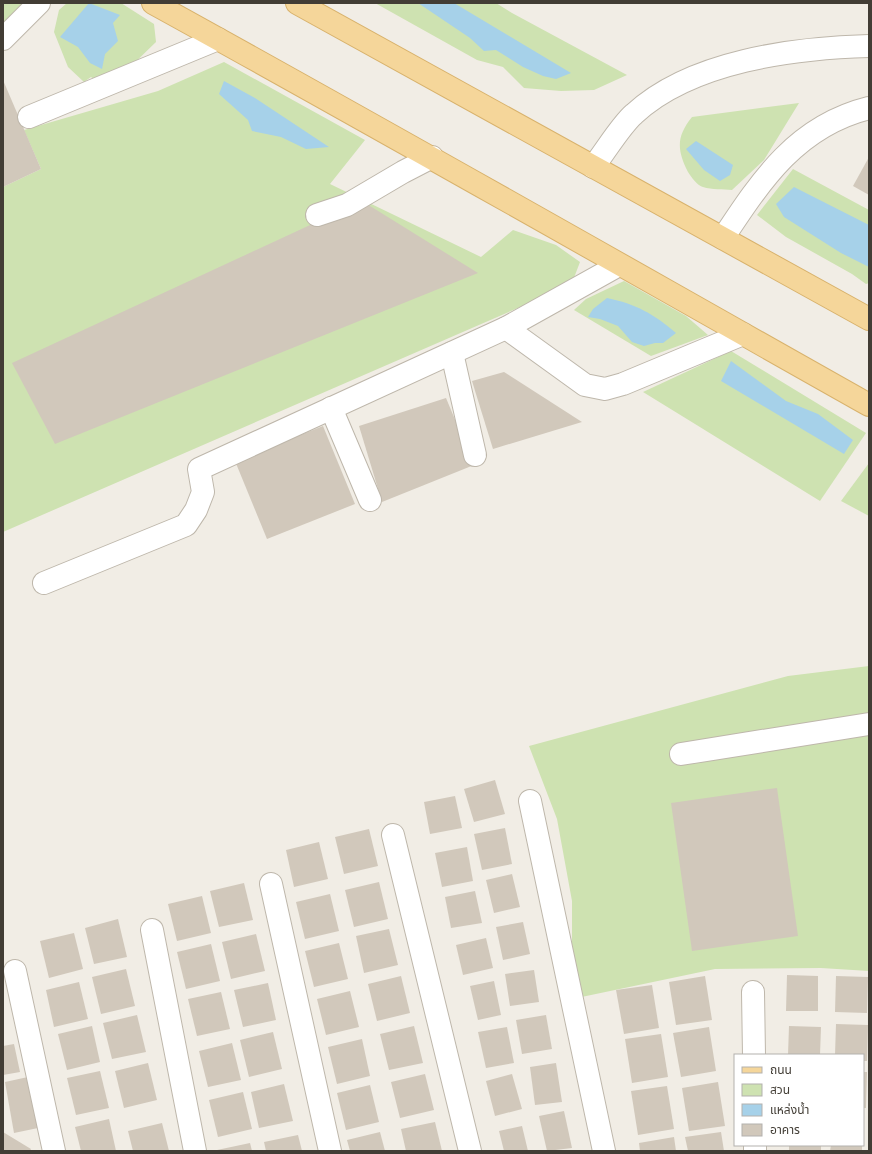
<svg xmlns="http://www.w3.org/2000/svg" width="872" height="1154" font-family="'Work Sans','Noto Sans Thai',sans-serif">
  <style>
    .green { fill: #cee2b1 }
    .water { fill: #a6d1e9 }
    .building { fill: #d1c8bb }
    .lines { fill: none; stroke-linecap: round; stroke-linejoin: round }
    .minor-casing { stroke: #beb7ab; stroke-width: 24 }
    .major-casing { stroke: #d8b26c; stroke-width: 24 }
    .minor { stroke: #fff; stroke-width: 22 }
    .major { stroke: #f5d69a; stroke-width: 22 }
  </style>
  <rect width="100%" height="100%" fill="#f1ede5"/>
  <g class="green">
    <path d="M 3,3 L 29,3 L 3,27 Z"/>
    <path d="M 67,3 L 121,3 L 154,24 L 156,42 L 124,73 L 98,82 L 91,77 L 84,82 L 68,67 L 54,32 L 59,10 Z"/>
    <path d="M 375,3 L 496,3 L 512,13 L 627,75 L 594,90 L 561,91 L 524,88 L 503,67 L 477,60 Z"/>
    <path d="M 224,62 L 365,140 L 330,184 L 481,257 L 513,230 L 556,245 L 580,262 L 572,283 L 550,294 L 3,532 L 3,187 L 41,169 L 24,130 L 158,91 Z"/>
    <path d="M 799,103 L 764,160 L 732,190 C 723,189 712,190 703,187 C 698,186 691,177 688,172 C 677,150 676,137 692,117 Z"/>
    <path d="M 793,169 L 869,210 L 869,283 L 866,284 L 852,274 L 786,237 L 757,215 Z"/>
    <path d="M 624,281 L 686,316 L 708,335 L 651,356 L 574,310 L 586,299 Z"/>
    <path d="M 731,351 L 866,433 L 820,501 L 643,392 Z"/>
    <path d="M 869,463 L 869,516 L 841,501 Z"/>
    <path d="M 869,666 L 869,971 L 821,968 L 715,969 L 572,999 L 572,901 L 557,819 L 529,746 L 788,676 Z"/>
  </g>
  <g class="water">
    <path d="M 89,3 L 120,15 L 113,23 L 118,41 L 105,54 L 102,69 L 90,63 L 78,47 L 60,37 Z"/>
    <path d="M 418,3 L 454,3 L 571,73 L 556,79 L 543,76 L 523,67 L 496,50 L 484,51 L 470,38 Z"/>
    <path d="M 224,81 L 255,98 L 329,147 L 306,149 L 281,137 L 252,131 L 248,120 L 219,94 Z"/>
    <path d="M 696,141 L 733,165 L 730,175 L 720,181 L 704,170 L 686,149 Z"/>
    <path d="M 794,187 L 869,225 L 869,267 L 841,253 L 784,217 L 776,204 Z"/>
    <path d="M 607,298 C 636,304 654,314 676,333 L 663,343 L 655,343 L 644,346 L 632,342 L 618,326 L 600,319 L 588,317 L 593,309 Z"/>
    <path d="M 731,361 L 786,401 L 818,414 L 853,440 L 844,454 L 721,381 Z"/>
  </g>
  <g class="building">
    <path d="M 3,80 L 41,169 L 3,187 Z"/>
    <path d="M 869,157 L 869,195 L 853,186 Z"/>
    <path d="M 362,201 L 478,273 L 55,444 L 12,363 Z"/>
    <path d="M 504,372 L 582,422 L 493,449 L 472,381 Z"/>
    <path d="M 446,398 L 474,465 L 382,502 L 359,426 Z"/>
    <path d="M 323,426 L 355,504 L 267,539 L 235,461 Z"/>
    <path d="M 495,780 L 505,814 L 474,822 L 464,789 Z"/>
    <path d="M 777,788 L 798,936 L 692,951 L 671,803 Z"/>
    <path d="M 455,796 L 462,828 L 430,834 L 424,802 Z"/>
    <path d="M 505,828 L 512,864 L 482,870 L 474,834 Z"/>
    <path d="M 369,829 L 378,866 L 344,874 L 335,837 Z"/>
    <path d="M 319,842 L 328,879 L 294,887 L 286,850 Z"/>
    <path d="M 467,847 L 473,881 L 442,887 L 435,853 Z"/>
    <path d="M 512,874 L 520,907 L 494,913 L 486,880 Z"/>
    <path d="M 379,882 L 388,919 L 354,927 L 345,890 Z"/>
    <path d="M 244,883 L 253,920 L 219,927 L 210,891 Z"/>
    <path d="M 475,891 L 482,923 L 451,928 L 445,897 Z"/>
    <path d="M 330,894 L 339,931 L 305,939 L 296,902 Z"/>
    <path d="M 202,896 L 211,933 L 177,941 L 168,904 Z"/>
    <path d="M 118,919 L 127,957 L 94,964 L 85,928 Z"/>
    <path d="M 523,922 L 530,954 L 503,960 L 496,927 Z"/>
    <path d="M 389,929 L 398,965 L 364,973 L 356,936 Z"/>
    <path d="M 74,933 L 83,969 L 49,978 L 40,941 Z"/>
    <path d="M 256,934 L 265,971 L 231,979 L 222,942 Z"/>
    <path d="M 486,938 L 493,968 L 463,975 L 456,945 Z"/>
    <path d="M 339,943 L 348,979 L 314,987 L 305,951 Z"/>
    <path d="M 211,944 L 220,981 L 186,989 L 177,952 Z"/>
    <path d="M 126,969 L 135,1006 L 101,1014 L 92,977 Z"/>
    <path d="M 534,970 L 539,1002 L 510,1006 L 505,974 Z"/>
    <path d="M 787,975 L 818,976 L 818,1011 L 786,1011 Z"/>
    <path d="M 401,976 L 410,1013 L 377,1021 L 368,984 Z"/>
    <path d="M 705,976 L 712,1020 L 676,1025 L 669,982 Z"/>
    <path d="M 836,976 L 868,977 L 867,1013 L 835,1012 Z"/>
    <path d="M 494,981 L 501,1015 L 478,1020 L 470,986 Z"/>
    <path d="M 79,982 L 88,1019 L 54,1027 L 46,990 Z"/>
    <path d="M 268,983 L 276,1020 L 243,1027 L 234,990 Z"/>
    <path d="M 652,985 L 659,1028 L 624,1034 L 616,990 Z"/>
    <path d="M 350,991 L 359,1027 L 326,1035 L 317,999 Z"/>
    <path d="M 221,992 L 230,1029 L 197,1036 L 188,999 Z"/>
    <path d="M 137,1015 L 146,1052 L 112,1059 L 103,1023 Z"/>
    <path d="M 546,1015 L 552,1049 L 522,1054 L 516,1020 Z"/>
    <path d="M 836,1024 L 868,1025 L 867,1061 L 863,1061 L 863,1055 L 835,1055 Z"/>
    <path d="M 92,1026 L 100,1062 L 67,1070 L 58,1034 Z"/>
    <path d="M 414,1026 L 423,1063 L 389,1070 L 380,1034 Z"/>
    <path d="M 789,1026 L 821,1027 L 820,1055 L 788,1055 Z"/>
    <path d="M 507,1027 L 514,1063 L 486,1068 L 478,1032 Z"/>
    <path d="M 709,1027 L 716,1071 L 681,1077 L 673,1033 Z"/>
    <path d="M 273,1032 L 282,1069 L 249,1077 L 240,1040 Z"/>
    <path d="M 661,1034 L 668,1077 L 632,1083 L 625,1039 Z"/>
    <path d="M 362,1039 L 370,1076 L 337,1084 L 328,1047 Z"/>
    <path d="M 232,1043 L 241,1080 L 208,1087 L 199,1051 Z"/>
    <path d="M 14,1044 L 20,1072 L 3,1075 L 3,1046 Z"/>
    <path d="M 148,1063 L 157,1100 L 124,1108 L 115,1071 Z"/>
    <path d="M 556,1063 L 562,1102 L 535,1105 L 530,1067 Z"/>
    <path d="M 100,1071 L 109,1108 L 76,1115 L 67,1078 Z"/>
    <path d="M 863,1072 L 867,1072 L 866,1108 L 863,1108 Z"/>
    <path d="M 425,1074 L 434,1110 L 400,1118 L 391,1082 Z"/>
    <path d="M 512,1074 L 522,1109 L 495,1116 L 486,1081 Z"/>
    <path d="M 28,1077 L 38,1128 L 14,1133 L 5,1082 Z"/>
    <path d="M 718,1082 L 725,1126 L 689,1131 L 682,1088 Z"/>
    <path d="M 284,1084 L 293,1121 L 259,1128 L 251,1092 Z"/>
    <path d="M 370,1085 L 379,1122 L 346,1130 L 337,1093 Z"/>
    <path d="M 667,1086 L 674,1129 L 638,1135 L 631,1091 Z"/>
    <path d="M 243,1092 L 252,1129 L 218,1137 L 209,1100 Z"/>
    <path d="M 564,1111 L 572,1148 L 547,1151 L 539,1116 Z"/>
    <path d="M 109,1119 L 116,1151 L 81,1151 L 75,1127 Z"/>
    <path d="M 435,1122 L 442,1151 L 406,1151 L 401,1129 Z"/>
    <path d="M 162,1123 L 169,1151 L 133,1151 L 128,1131 Z"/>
    <path d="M 522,1126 L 528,1151 L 504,1151 L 499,1131 Z"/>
    <path d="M 3,1132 L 31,1149 L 30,1151 L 3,1151 Z"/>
    <path d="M 380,1132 L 385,1151 L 350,1151 L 347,1140 Z"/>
    <path d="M 721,1132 L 724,1151 L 688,1151 L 685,1137 Z"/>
    <path d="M 298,1135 L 302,1151 L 266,1151 L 264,1142 Z"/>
    <path d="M 674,1137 L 676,1151 L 640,1151 L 639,1143 Z"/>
    <path d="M 250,1143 L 252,1151 L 217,1151 L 217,1150 Z"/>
    <rect x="789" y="1145" width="32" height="6"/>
    <path d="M 831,1145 L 862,1145 L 862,1151 L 830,1151 Z"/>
  </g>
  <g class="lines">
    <g class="minor-casing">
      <g id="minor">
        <path d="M 3,39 L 39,3"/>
        <path d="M 29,117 L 218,39"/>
        <path d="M 593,167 C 605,152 621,125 634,114 C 691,61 794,48 869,46"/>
        <path d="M 317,215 L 347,205 L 403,172 L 432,157"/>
        <path d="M 723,238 C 762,179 797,126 869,108"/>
        <path d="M 506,328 L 585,385 L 605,389 L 623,384 L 743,334"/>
        <path d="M 452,353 L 475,455"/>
        <path d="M 331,408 L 370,500"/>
        <path d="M 44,583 L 186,525 L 196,510 L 203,492 L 199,469 L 506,328 L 619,265"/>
        <path d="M 681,754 L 869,724"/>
        <path d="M 530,801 L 604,1151"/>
        <path d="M 393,835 L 470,1151"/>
        <path d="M 271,884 L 330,1151"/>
        <path d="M 152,930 L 195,1151"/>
        <path d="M 15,971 L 54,1151"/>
        <path d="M 753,992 L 754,1055"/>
        <path d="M 755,1145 L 755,1151"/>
      </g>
    </g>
    <g class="major-casing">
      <g id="major">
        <path d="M 153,3 C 393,135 631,271 869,405"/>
        <path d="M 297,3 L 869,319"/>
      </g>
    </g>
    <use href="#minor" class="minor"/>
    <use href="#major" class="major"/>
  </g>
  <rect width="872" height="1154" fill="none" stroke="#423d35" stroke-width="8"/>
  <rect x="734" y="1054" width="130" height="92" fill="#ffffff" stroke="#b3b1ae"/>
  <rect x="742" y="1067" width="20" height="6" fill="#f5d69a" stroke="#b3b1ae"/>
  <text x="770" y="1074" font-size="12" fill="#423d35">ถนน</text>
  <rect x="742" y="1084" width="20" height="12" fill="#cee2b1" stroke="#b3b1ae"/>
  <text x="770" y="1094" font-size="12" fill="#423d35">สวน</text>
  <rect x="742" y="1104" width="20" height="12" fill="#a6d1e9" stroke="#b3b1ae"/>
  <text x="770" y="1114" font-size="12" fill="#423d35">แหล่งน้ำ</text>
  <rect x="742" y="1124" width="20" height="12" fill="#d1c8bb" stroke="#b3b1ae"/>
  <text x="770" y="1134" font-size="12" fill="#423d35">อาคาร</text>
</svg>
